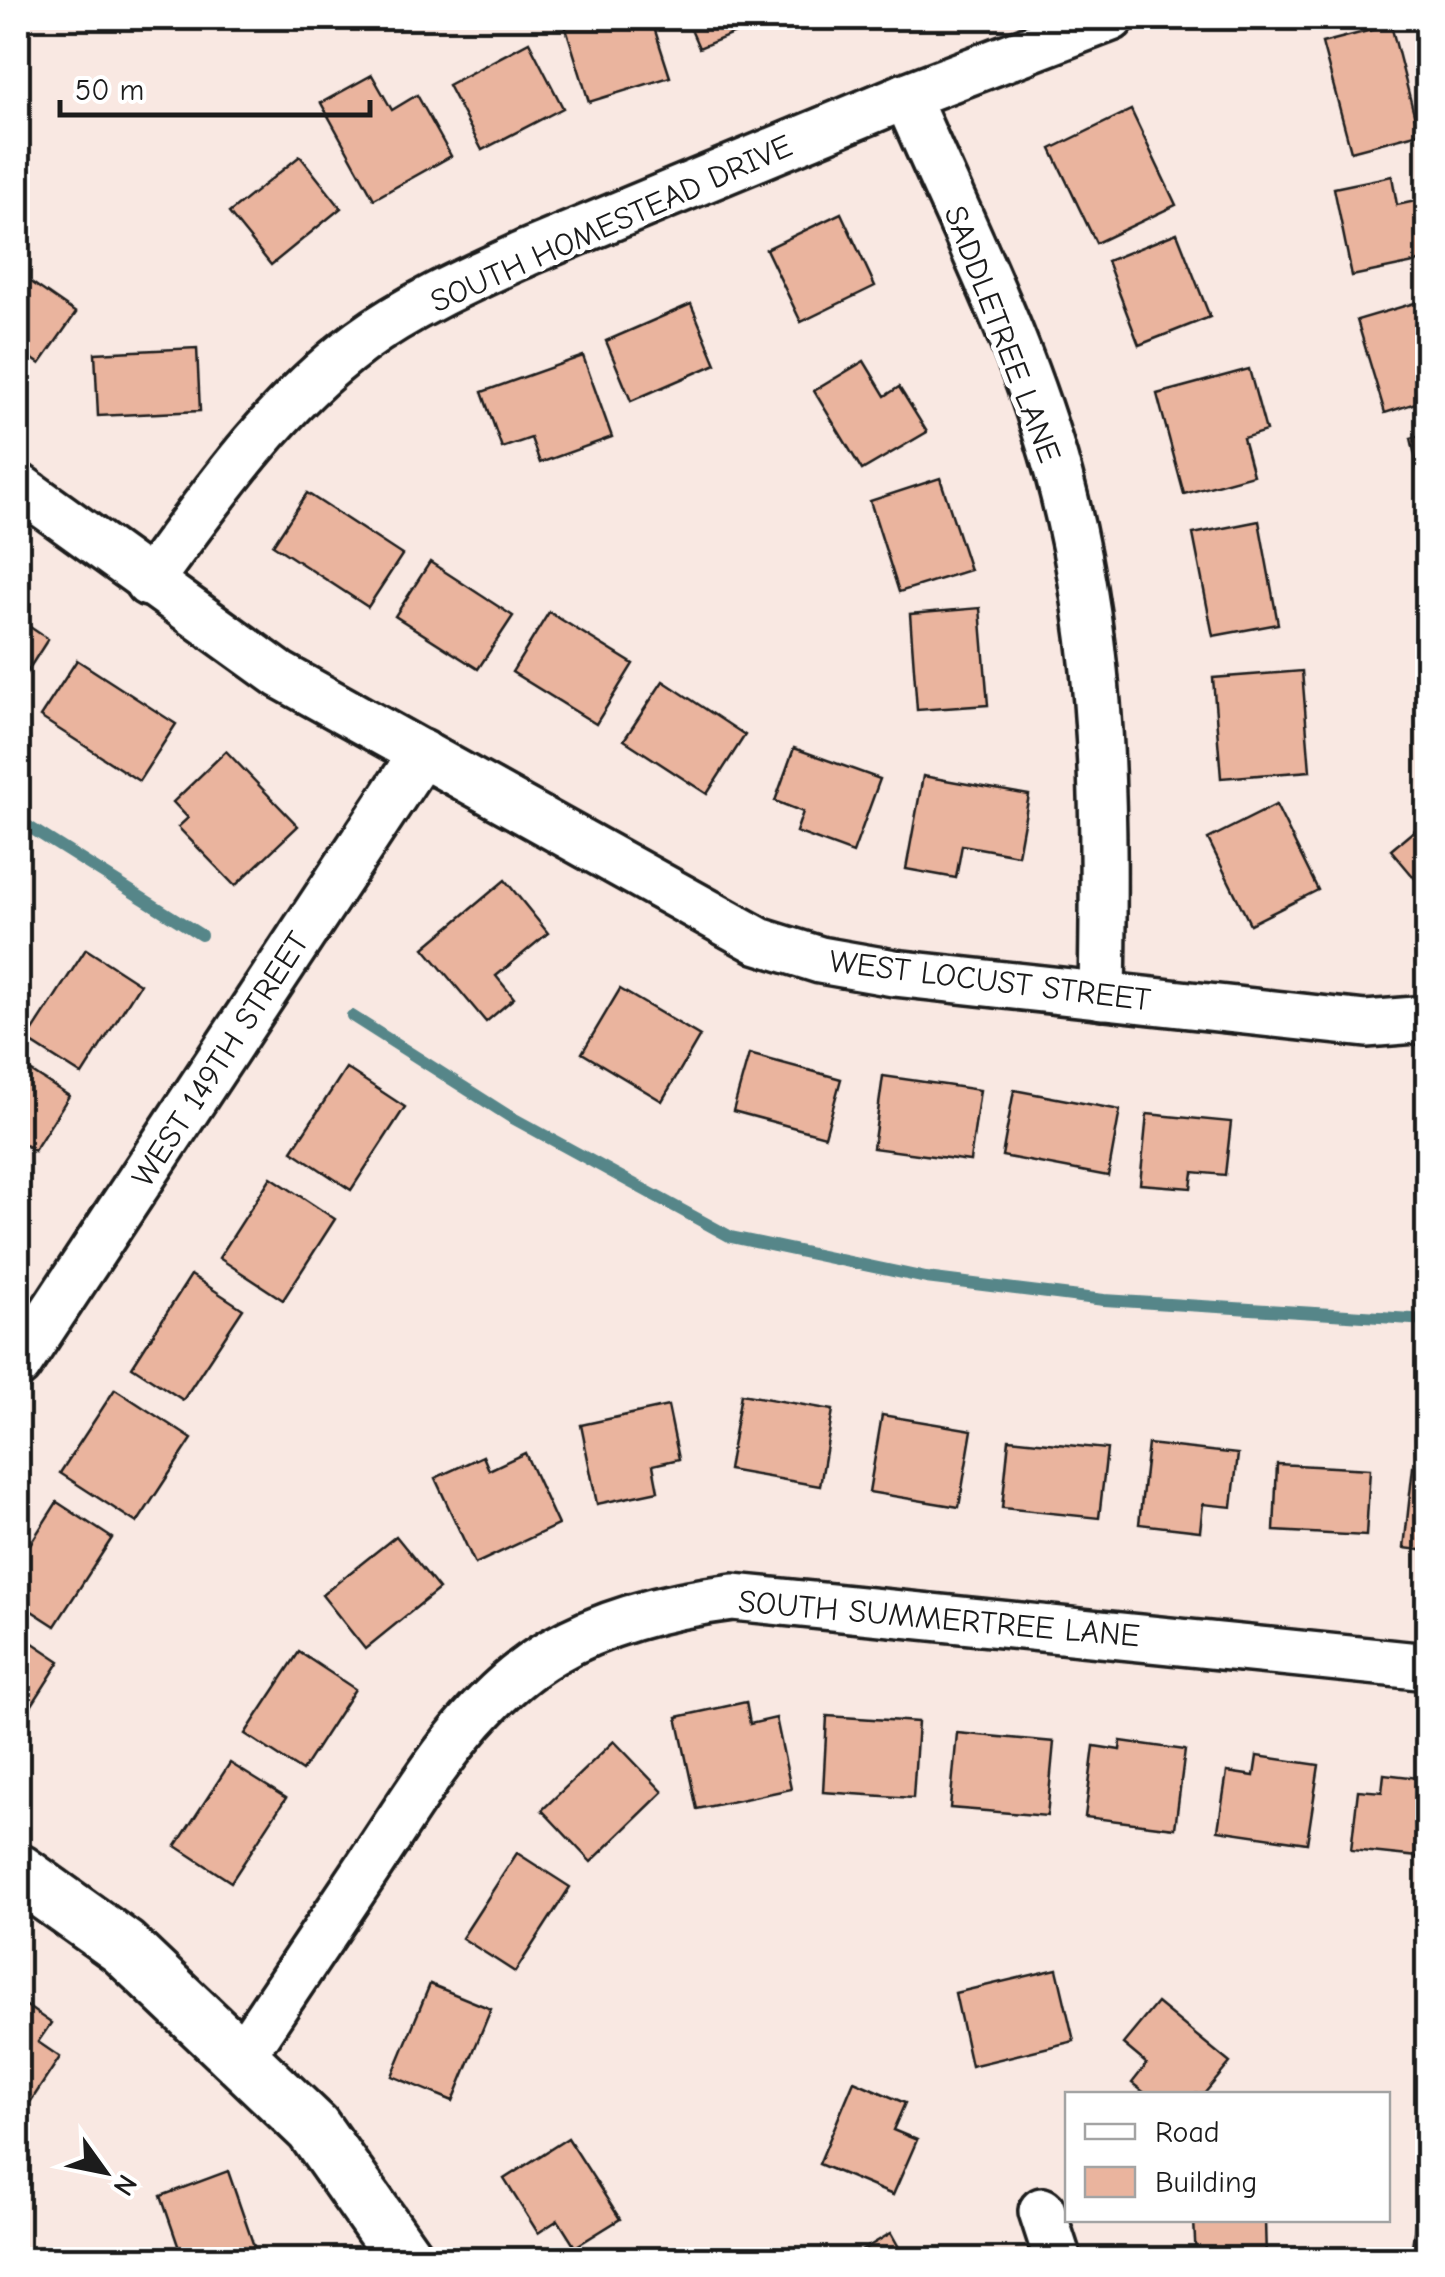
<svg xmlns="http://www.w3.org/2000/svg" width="1445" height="2277" font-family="'Comic Neue',sans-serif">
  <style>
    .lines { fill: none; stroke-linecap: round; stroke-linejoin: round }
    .stream { stroke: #568689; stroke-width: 12 }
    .building { fill: #eab49e; stroke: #1c1c1c; stroke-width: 2.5 }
    .minor-casing { stroke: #1c1c1c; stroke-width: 52 }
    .tertiary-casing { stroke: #1c1c1c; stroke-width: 62 }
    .minor { stroke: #fff; stroke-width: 45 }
    .tertiary { stroke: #fff; stroke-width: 55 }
    .labels { text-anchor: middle; stroke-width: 10; stroke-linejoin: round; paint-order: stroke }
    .street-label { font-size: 32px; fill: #1c1c1c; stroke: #fff }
  </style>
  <rect width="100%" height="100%" fill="#f9e8e2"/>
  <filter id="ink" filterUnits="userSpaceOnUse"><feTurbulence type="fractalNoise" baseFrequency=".01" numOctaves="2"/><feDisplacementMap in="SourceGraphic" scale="20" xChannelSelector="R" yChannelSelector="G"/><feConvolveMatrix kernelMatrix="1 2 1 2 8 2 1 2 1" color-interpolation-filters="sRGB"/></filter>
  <g filter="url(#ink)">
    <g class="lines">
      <g class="stream">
        <path d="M 18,820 L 201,935"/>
        <path d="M 352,1016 L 509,1116 L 731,1237 L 926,1278 L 1104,1300 L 1428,1320"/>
      </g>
    </g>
    <g class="building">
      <path d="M 578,18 L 651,18 L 670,77 L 589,102 L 564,22 Z"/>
      <path d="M 686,18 L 772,18 L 699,48 Z"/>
      <path d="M 1391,25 L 1419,133 L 1351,151 L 1322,43 Z"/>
      <path d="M 529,42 L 563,108 L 482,150 L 448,85 Z"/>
      <path d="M 372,75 L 392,110 L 417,95 L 451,156 L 374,199 L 321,103 Z"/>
      <path d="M 1131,110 L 1176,205 L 1096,243 L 1051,149 Z"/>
      <path d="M 300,156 L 341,208 L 271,265 L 229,213 Z"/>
      <path d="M 1392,176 L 1397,205 L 1425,199 L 1428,260 L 1352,276 L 1334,188 Z"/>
      <path d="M 841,213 L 875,286 L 801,322 L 766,249 Z"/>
      <path d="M 1177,233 L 1210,317 L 1139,345 L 1107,261 Z"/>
      <path d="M 18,273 L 76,313 L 40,364 L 18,349 Z"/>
      <path d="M 1428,299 L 1428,399 L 1385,413 L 1357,320 Z"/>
      <path d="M 691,304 L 716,364 L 631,401 L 606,341 Z"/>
      <path d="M 197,348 L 200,411 L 98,416 L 95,353 Z"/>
      <path d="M 583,356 L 612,437 L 540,463 L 531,438 L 502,448 L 482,392 Z"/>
      <path d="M 864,361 L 885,396 L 899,387 L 927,432 L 862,470 L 814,391 Z"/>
      <path d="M 1249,369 L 1266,431 L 1243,438 L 1253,475 L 1184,494 L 1157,394 Z"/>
      <path d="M 1428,434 L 1428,514 L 1411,438 Z"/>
      <path d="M 940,478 L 970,570 L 899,592 L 870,501 Z"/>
      <path d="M 307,493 L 402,555 L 368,607 L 273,545 Z"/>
      <path d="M 1259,521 L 1278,624 L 1213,636 L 1193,534 Z"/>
      <path d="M 430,562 L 513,616 L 478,669 L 395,616 Z"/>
      <path d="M 980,608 L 988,705 L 917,710 L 910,614 Z"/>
      <path d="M 549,612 L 633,664 L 596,724 L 512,672 Z"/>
      <path d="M 18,619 L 48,639 L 18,686 Z"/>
      <path d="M 77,660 L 176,724 L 139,781 L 40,717 Z"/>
      <path d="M 1302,671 L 1310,771 L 1221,778 L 1213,678 Z"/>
      <path d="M 663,681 L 745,735 L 707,794 L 624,740 Z"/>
      <path d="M 794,748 L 880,779 L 853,853 L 796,832 L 803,812 L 775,801 Z"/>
      <path d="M 226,751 L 298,826 L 235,886 L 178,827 L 188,818 L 173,802 Z"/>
      <path d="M 923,776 L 1029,795 L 1018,855 L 962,845 L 956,878 L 906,869 Z"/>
      <path d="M 1276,805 L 1318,890 L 1250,924 L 1208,839 Z"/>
      <path d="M 1428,819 L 1428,894 L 1391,850 Z"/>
      <path d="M 505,880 L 548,933 L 496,976 L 514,998 L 486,1022 L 424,948 Z"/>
      <path d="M 86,949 L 140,984 L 82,1075 L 27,1040 Z"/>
      <path d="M 620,989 L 700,1036 L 662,1101 L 582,1053 Z"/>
      <path d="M 749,1054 L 841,1079 L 825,1136 L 733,1111 Z"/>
      <path d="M 18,1063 L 69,1096 L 34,1151 L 18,1140 Z"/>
      <path d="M 346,1068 L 405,1107 L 351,1190 L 292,1151 Z"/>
      <path d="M 883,1076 L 980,1090 L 970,1161 L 873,1148 Z"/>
      <path d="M 1014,1090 L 1120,1110 L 1108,1176 L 1002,1156 Z"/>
      <path d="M 1147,1114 L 1231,1122 L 1225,1175 L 1193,1172 L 1191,1188 L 1140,1184 Z"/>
      <path d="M 1428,1148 L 1428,1201 L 1418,1150 Z"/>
      <path d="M 271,1177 L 335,1219 L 283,1300 L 219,1258 Z"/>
      <path d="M 191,1275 L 243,1309 L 183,1400 L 132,1367 Z"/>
      <path d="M 115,1389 L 192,1439 L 137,1523 L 60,1473 Z"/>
      <path d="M 741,1394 L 833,1410 L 820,1486 L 728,1470 Z"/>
      <path d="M 668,1406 L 679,1459 L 653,1465 L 658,1491 L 597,1504 L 581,1425 Z"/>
      <path d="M 882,1415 L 972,1430 L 959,1507 L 869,1492 Z"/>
      <path d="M 1009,1439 L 1107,1449 L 1099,1518 L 1002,1508 Z"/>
      <path d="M 1148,1444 L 1238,1454 L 1232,1507 L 1203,1504 L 1200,1531 L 1139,1524 Z"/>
      <path d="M 525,1453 L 558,1525 L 475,1564 L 435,1478 L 483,1456 L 489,1470 Z"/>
      <path d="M 1277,1464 L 1370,1469 L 1366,1536 L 1274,1531 Z"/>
      <path d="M 1413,1467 L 1428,1469 L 1428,1551 L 1404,1548 Z"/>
      <path d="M 57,1502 L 112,1538 L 55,1626 L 18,1602 L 18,1563 Z"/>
      <path d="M 396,1536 L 439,1589 L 365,1649 L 322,1595 Z"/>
      <path d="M 18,1633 L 60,1661 L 18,1727 Z"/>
      <path d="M 299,1652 L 355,1689 L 302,1771 L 245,1734 Z"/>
      <path d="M 746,1702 L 750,1724 L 776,1718 L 791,1789 L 697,1809 L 677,1717 Z"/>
      <path d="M 827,1716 L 918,1722 L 913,1798 L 823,1792 Z"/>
      <path d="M 957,1733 L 1054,1742 L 1047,1816 L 950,1808 Z"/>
      <path d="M 614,1741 L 663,1792 L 591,1862 L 542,1810 Z"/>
      <path d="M 1121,1741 L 1185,1750 L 1175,1828 L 1085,1817 L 1094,1746 L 1120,1750 Z"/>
      <path d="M 1257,1756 L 1319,1765 L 1307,1843 L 1218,1830 L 1227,1772 L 1254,1776 Z"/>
      <path d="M 230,1763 L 286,1798 L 231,1882 L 176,1846 Z"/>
      <path d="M 1384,1774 L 1428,1779 L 1428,1858 L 1351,1850 L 1358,1790 L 1382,1792 Z"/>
      <path d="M 517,1853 L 570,1887 L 515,1972 L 462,1938 Z"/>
      <path d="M 1057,1969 L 1074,2041 L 971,2066 L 955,1993 Z"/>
      <path d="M 430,1984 L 491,2009 L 453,2101 L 392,2076 Z"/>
      <path d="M 18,2000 L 51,2023 L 38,2042 L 60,2057 L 31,2101 L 18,2092 Z"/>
      <path d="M 1157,2003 L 1230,2063 L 1204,2094 L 1146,2094 L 1132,2083 L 1147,2064 L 1123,2044 Z"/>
      <path d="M 854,2081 L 905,2103 L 893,2130 L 917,2140 L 893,2195 L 819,2164 Z"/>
      <path d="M 568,2138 L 620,2219 L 575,2247 L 558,2220 L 538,2233 L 504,2179 Z"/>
      <path d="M 228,2171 L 257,2255 L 244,2260 L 183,2260 L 161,2196 Z"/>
      <path d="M 1420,2191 L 1428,2192 L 1428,2260 L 1410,2260 Z"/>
      <path d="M 1194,2220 L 1265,2220 L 1266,2260 L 1196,2260 Z"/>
      <path d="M 891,2233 L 906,2260 L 846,2260 Z"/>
    </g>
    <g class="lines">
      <g class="minor-casing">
        <g id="minor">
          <path d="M 906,96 C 959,220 1024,345 1059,476 C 1106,651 1105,816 1102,996"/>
          <path d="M 18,486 L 280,675 L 759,941 L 820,960 L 894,973 L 1366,1024 L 1428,1019"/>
          <path d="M 148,583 C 211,497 273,407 360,342 C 410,305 472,278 529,252 L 906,96 L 1111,18"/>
          <path d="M 18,1365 L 422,753"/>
          <path d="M 241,2057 C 284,1993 326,1930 369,1866 C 420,1790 470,1700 552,1652 C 607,1620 670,1605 733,1597 L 1428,1667"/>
          <path d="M 1042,2211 L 1058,2260"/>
        </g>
      </g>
      <g class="tertiary-casing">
        <path id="tertiary" d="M 18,1872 L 123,1947 L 313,2128 L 406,2260"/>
      </g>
      <use href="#minor" class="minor"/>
      <use href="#tertiary" class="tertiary"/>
    </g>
  </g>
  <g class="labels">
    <g class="street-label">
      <text transform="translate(611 223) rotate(-24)" y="11">SOUTH HOMESTEAD DRIVE</text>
      <text transform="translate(1003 334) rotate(69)" y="11">SADDLETREE LANE</text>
      <text transform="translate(990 980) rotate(7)" y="11">WEST LOCUST STREET</text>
      <text transform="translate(220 1059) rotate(-57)" y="11">WEST 149TH STREET</text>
      <text transform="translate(939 1618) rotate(5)" y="11">SOUTH SUMMERTREE LANE</text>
    </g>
  </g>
  <rect width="1445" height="2277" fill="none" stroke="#fff" stroke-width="60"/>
  <rect x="30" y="30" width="1385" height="2217" fill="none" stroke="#1c1c1c" stroke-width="4" filter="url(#ink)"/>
  <rect x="1065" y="2092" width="325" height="130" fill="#ffffff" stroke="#a4a4a4" stroke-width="2.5"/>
  <rect x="1085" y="2124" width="50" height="15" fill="#ffffff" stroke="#a4a4a4" stroke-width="2.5"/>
  <text x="1155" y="2142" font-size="30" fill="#1c1c1c">Road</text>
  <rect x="1085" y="2167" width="50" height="30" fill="#eab49e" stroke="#a4a4a4" stroke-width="2.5"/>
  <text x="1155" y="2192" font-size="30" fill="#1c1c1c">Building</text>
  <g transform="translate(105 2172) rotate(123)" stroke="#ffffff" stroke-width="8" paint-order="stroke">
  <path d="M0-8L18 38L0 25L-18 38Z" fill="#1c1c1c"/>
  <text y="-15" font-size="28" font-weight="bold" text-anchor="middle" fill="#1c1c1c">N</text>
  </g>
  <path d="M60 100v15h310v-15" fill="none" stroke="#1c1c1c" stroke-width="5"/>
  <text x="75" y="100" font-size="30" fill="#1c1c1c" stroke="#ffffff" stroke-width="8" paint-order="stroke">50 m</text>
</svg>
